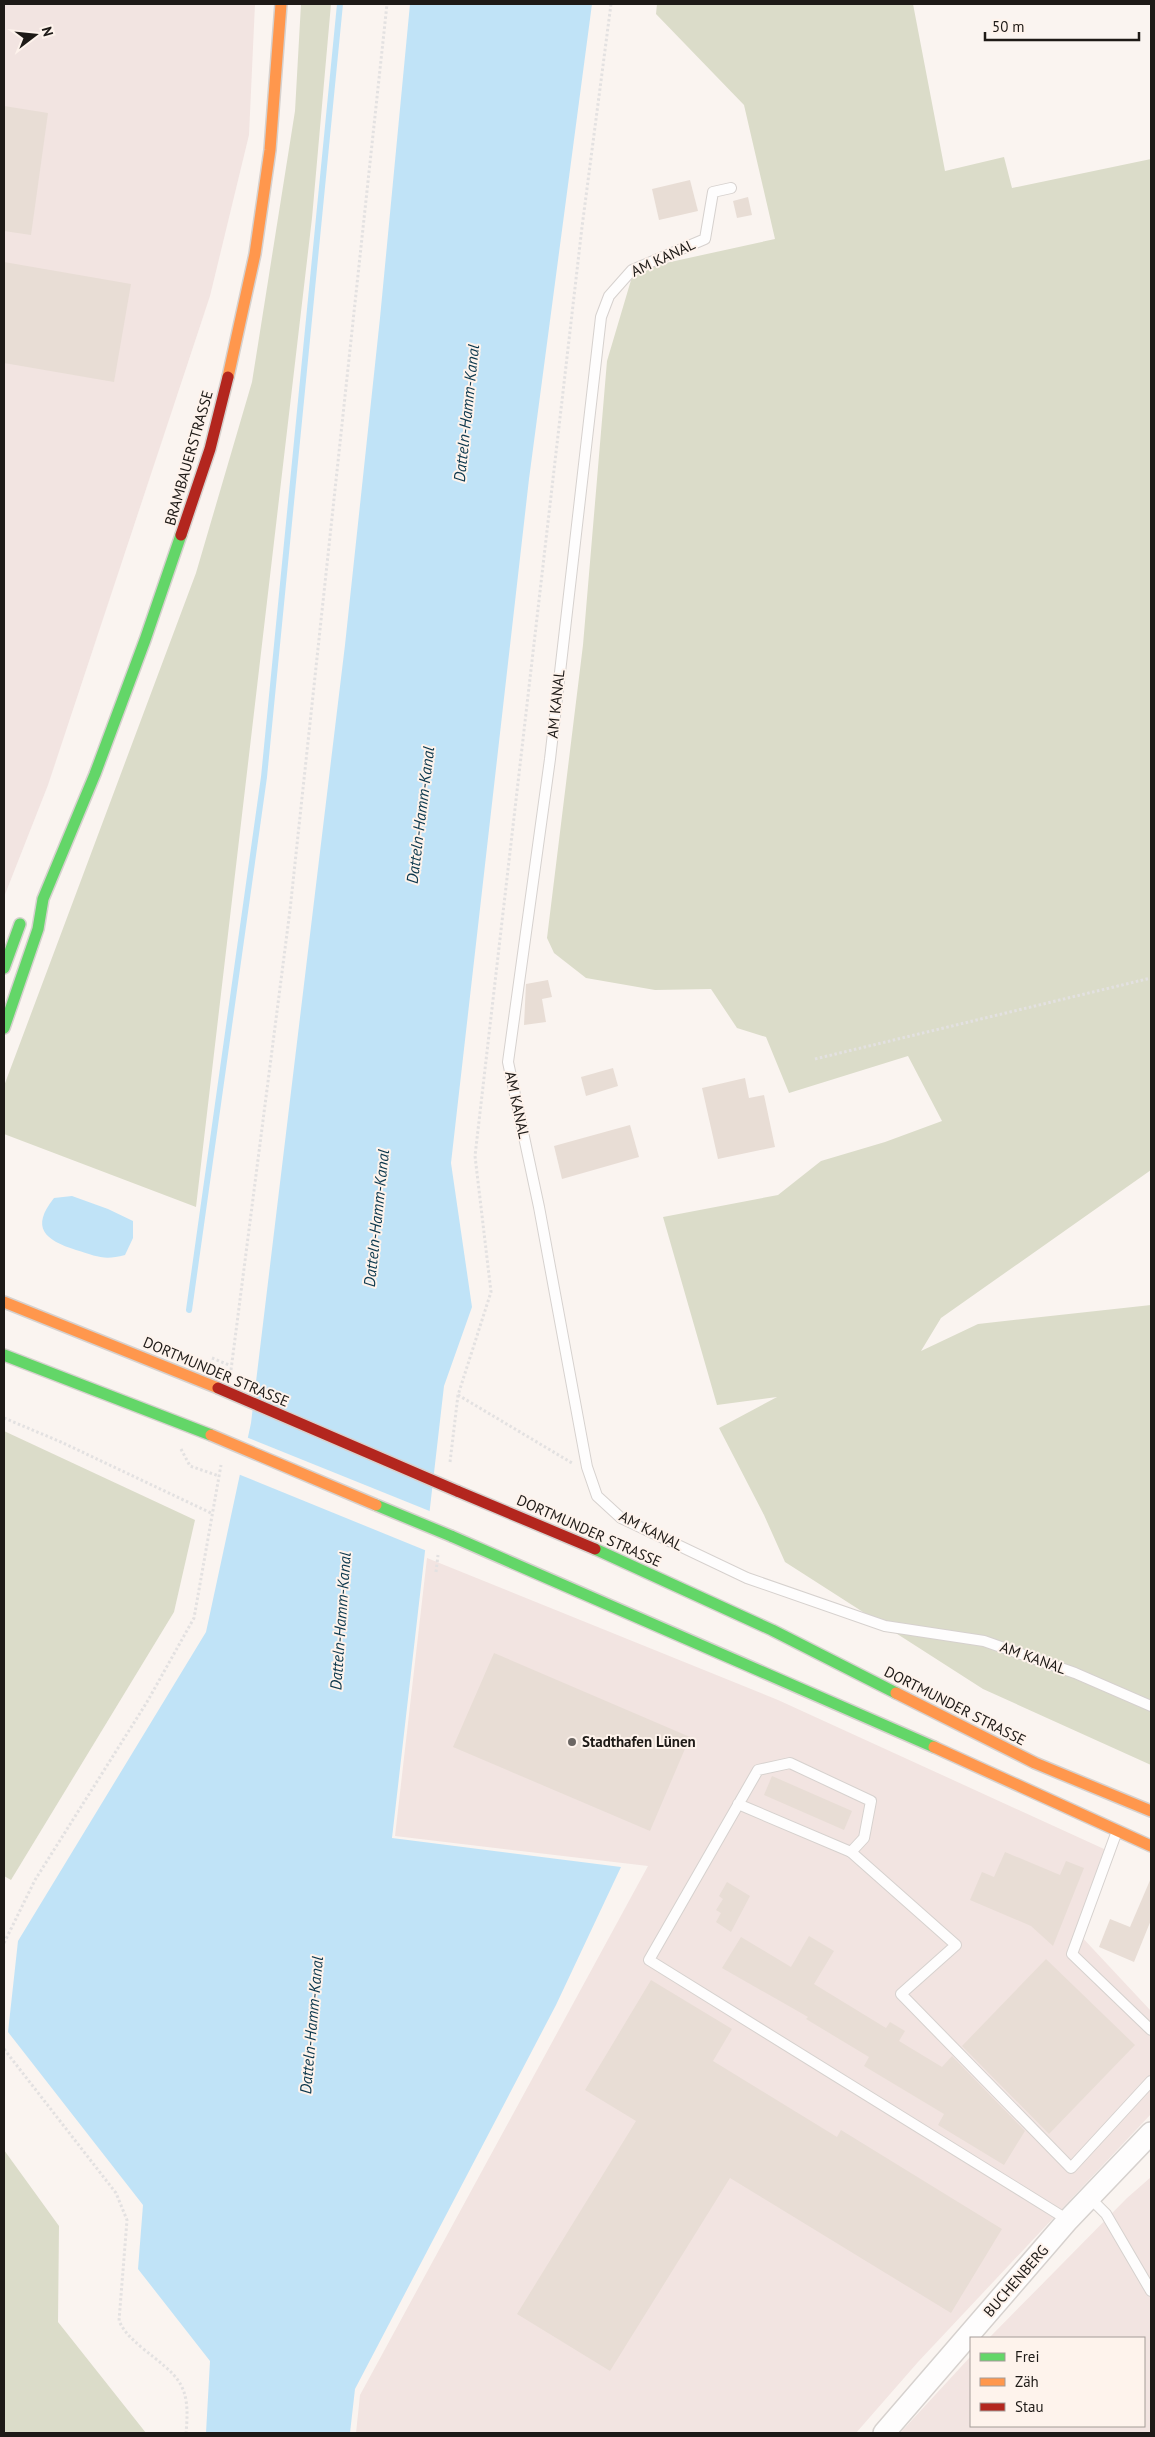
<svg xmlns="http://www.w3.org/2000/svg" width="1155" height="2437" font-family="'PT Sans',sans-serif">
  <style>
    .industrial { fill: #f2e4e1 }
    .green { fill: #dbdcc9 }
    .water { fill: #c0e3f7 }
    .pier { fill: #faf4f0 }
    .lines { fill: none; stroke-linecap: round; stroke-linejoin: round }
    .stream { stroke: #c0e3f7; stroke-width: 6 }
    .building { fill: #e8ddd5 }
    .lane-casing { stroke: #d6d1ce; stroke-width: 12 }
    .street-casing { stroke: #d6d1ce; stroke-width: 24 }
    .fast-casing { stroke: #d6d1ce; stroke-width: 14 }
    .slow-casing { stroke: #d6d1ce; stroke-width: 14 }
    .jam-casing { stroke: #d6d1ce; stroke-width: 14 }
    .path { stroke: #e3e1e1; stroke-width: 3; stroke-dasharray: 2.5 2.5; stroke-linecap: butt }
    .lane { stroke: #fefdfd; stroke-width: 10 }
    .street { stroke: #fefdfd; stroke-width: 21 }
    .fast { stroke: #63d668; stroke-width: 11 }
    .slow { stroke: #ff974d; stroke-width: 11 }
    .jam { stroke: #b3261e; stroke-width: 11 }
    .fast-bridge-casing { stroke: #d6d1ce; stroke-width: 14; stroke-linecap: butt }
    .slow-bridge-casing { stroke: #d6d1ce; stroke-width: 14; stroke-linecap: butt }
    .jam-bridge-casing { stroke: #d6d1ce; stroke-width: 14; stroke-linecap: butt }
    .fast-bridge { stroke: #63d668; stroke-width: 11 }
    .slow-bridge { stroke: #ff974d; stroke-width: 11 }
    .jam-bridge { stroke: #b3261e; stroke-width: 11 }
    .poi-dot { fill: #6b6663; stroke: #fef3ec; stroke-width: 2 }
    .labels { text-anchor: middle; stroke-width: 4; stroke-linejoin: round; paint-order: stroke }
    .street-label { font-size: 15px; fill: #1e1a17; stroke: #fef3ec }
    .poi-label { font-size: 15px; font-weight: bold; fill: #1e1a17; stroke: #fef3ec; text-anchor: start }
    .water-label { font-size: 16px; font-style: italic; fill: #0b374c; stroke: #fef3ec }
  </style>
  <rect width="100%" height="100%" fill="#faf4f0"/>
  <g class="industrial">
    <path d="M 4,4 L 255,4 L 249,135 L 210,296 L 48,785 L 4,897 Z"/>
    <path d="M 427,1558 L 778,1700 L 1115,1854 L 1079,1934 L 1151,2011 L 1151,2114 L 918,2362 L 856,2433 L 356,2433 L 360,2395 L 648,1866 L 395,1836 Z"/>
    <path d="M 1151,2177 L 1151,2433 L 900,2433 L 971,2356 L 971,2426 L 1144,2426 L 1144,2338 L 989,2338 L 1127,2198 Z"/>
  </g>
  <g class="green">
    <path d="M 301,4 L 331,4 L 312,218 L 196,1207 L 4,1134 L 4,1086 L 196,573 L 252,382 L 295,111 Z"/>
    <path d="M 657,4 L 913,4 L 945,171 L 1004,157 L 1012,188 L 1151,159 L 1151,1170 L 941,1318 L 921,1351 L 978,1324 L 1151,1305 L 1151,1765 L 983,1689 L 785,1562 L 764,1515 L 719,1428 L 777,1397 L 717,1405 L 663,1217 L 778,1195 L 821,1161 L 885,1142 L 942,1121 L 908,1056 L 789,1093 L 766,1037 L 737,1028 L 711,989 L 655,990 L 586,978 L 554,953 L 547,938 L 583,645 L 607,361 L 634,270 L 775,239 L 744,105 L 656,14 Z"/>
    <path d="M 4,1431 L 195,1520 L 174,1612 L 11,1880 L 4,1876 Z"/>
    <path d="M 4,2150 L 59,2226 L 58,2322 L 146,2433 L 4,2433 Z"/>
  </g>
  <g class="water">
    <path d="M 410,4 L 592,4 L 529,479 L 451,1163 L 472,1307 L 444,1386 L 392,1838 L 621,1867 L 556,2005 L 355,2389 L 350,2433 L 206,2433 L 210,2361 L 138,2269 L 143,2205 L 8,2032 L 18,1941 L 206,1632 L 251,1423 L 345,645 L 380,318 Z"/>
    <path d="M 72,1196 L 108,1209 L 133,1221 L 133,1238 L 125,1255 C 103,1261 97,1256 76,1250 C 45,1240 30,1228 54,1198 Z"/>
  </g>
  <path class="pier" d="M 246,1437 L 432,1512 L 427,1551 L 238,1474 Z"/>
  <g class="lines">
    <path class="stream" d="M 189,1310 L 264,777 L 340,4"/>
  </g>
  <g class="building">
    <path d="M 4,106 L 48,113 L 31,235 L 4,231 Z"/>
    <path d="M 690,180 L 698,211 L 659,220 L 652,189 Z"/>
    <path d="M 748,197 L 752,215 L 737,218 L 733,201 Z"/>
    <path d="M 4,262 L 131,284 L 114,382 L 4,363 Z"/>
    <path d="M 548,980 L 552,997 L 542,999 L 546,1022 L 524,1025 L 526,984 Z"/>
    <path d="M 613,1068 L 618,1086 L 586,1096 L 581,1077 Z"/>
    <path d="M 745,1078 L 749,1098 L 764,1095 L 775,1147 L 718,1159 L 702,1088 Z"/>
    <path d="M 630,1125 L 639,1157 L 562,1179 L 554,1146 Z"/>
    <path d="M 494,1653 L 690,1737 L 650,1831 L 453,1747 Z"/>
    <path d="M 772,1776 L 852,1811 L 844,1830 L 764,1795 Z"/>
    <path d="M 1005,1852 L 1060,1875 L 1066,1861 L 1084,1868 L 1053,1946 L 1031,1926 L 970,1900 L 982,1872 L 994,1877 Z"/>
    <path d="M 1151,1878 L 1151,1920 L 1134,1962 L 1099,1947 L 1110,1919 L 1130,1927 Z"/>
    <path d="M 727,1882 L 750,1896 L 731,1932 L 716,1922 L 721,1913 L 716,1910 L 723,1899 L 719,1896 Z"/>
    <path d="M 809,1936 L 834,1951 L 814,1984 L 886,2028 L 890,2022 L 905,2031 L 899,2041 L 942,2067 L 952,2056 L 1025,2131 L 1004,2165 L 938,2125 L 944,2114 L 864,2066 L 869,2057 L 806,2019 L 808,2017 L 722,1968 L 741,1937 L 791,1967 Z"/>
    <path d="M 1046,1959 L 1135,2045 L 1049,2134 L 962,2046 Z"/>
    <path d="M 651,1980 L 732,2029 L 713,2061 L 837,2137 L 841,2130 L 1002,2229 L 951,2313 L 730,2178 L 610,2371 L 517,2314 L 636,2121 L 585,2090 Z"/>
  </g>
  <g class="lines">
    <g class="lane-casing">
      <g id="lane">
        <path d="M 731,188 L 713,192 L 705,239 L 632,270 L 609,296 L 601,317 L 550,759 L 508,1062 L 539,1207 L 587,1467 L 597,1496 L 621,1518 L 747,1578 L 885,1626 L 984,1641 L 1075,1673 L 1151,1706"/>
        <path d="M 738,1804 L 851,1852 L 864,1838 L 871,1801 L 790,1763 L 758,1770 L 649,1960 L 1068,2220"/>
        <path d="M 1117,1831 L 1072,1954 L 1151,2030"/>
        <path d="M 851,1852 L 956,1945 L 901,1994 L 1071,2168 L 1151,2081"/>
        <path d="M 1090,2198 L 1106,2214 L 1151,2291"/>
      </g>
    </g>
    <g class="street-casing">
      <path id="street" d="M 884,2433 L 1068,2220 L 1151,2133"/>
    </g>
    <g class="fast-casing">
      <g id="fast">
        <path d="M 4,968 L 20,924"/>
        <path d="M 4,1028 L 38,929 L 43,899 L 95,774 L 145,640 L 181,535"/>
        <path d="M 4,1355 L 211,1435"/>
        <path d="M 451,1536 L 934,1747"/>
        <path d="M 595,1549 L 772,1630 L 896,1693"/>
      </g>
    </g>
    <g class="slow-casing">
      <g id="slow">
        <path d="M 228,377 L 255,254 L 270,150 L 281,4"/>
        <path d="M 4,1302 L 218,1388"/>
        <path d="M 896,1693 L 1035,1763 L 1151,1811"/>
        <path d="M 934,1747 L 1151,1846"/>
      </g>
    </g>
    <g class="jam-casing">
      <g id="jam">
        <path d="M 181,535 L 210,449 L 228,377"/>
        <path d="M 457,1491 L 595,1549"/>
      </g>
    </g>
    <g class="path">
      <path d="M 815,1059 L 1151,978"/>
      <path d="M 212,1358 L 229,1365"/>
      <path d="M 231,1370 L 290,910 L 387,4"/>
      <path d="M 458,1395 L 572,1463"/>
      <path d="M 4,1418 L 61,1442 L 211,1513"/>
      <path d="M 181,1449 L 190,1466 L 219,1476"/>
      <path d="M 450,1462 L 458,1395 L 491,1292 L 475,1156 L 582,227 L 611,4"/>
      <path d="M 436,1572 L 438,1555"/>
      <path d="M 4,1943 L 35,1880 L 147,1702 L 194,1618 L 221,1465"/>
      <path d="M 4,2049 L 116,2193 L 127,2220 L 119,2321 C 125,2333 131,2338 141,2347 C 178,2377 191,2382 186,2433"/>
    </g>
    <use href="#lane" class="lane"/>
    <use href="#street" class="street"/>
    <use href="#fast" class="fast"/>
    <use href="#slow" class="slow"/>
    <use href="#jam" class="jam"/>
    <g class="fast-bridge-casing">
      <path id="fast-bridge" d="M 376,1505 L 451,1536"/>
    </g>
    <g class="slow-bridge-casing">
      <path id="slow-bridge" d="M 211,1435 L 376,1505"/>
    </g>
    <g class="jam-bridge-casing">
      <path id="jam-bridge" d="M 218,1388 L 457,1491"/>
    </g>
    <use href="#fast-bridge" class="fast-bridge"/>
    <use href="#slow-bridge" class="slow-bridge"/>
    <use href="#jam-bridge" class="jam-bridge"/>
  </g>
  <circle class="poi-dot" cx="572" cy="1742" r="5"/>
  <g class="labels">
    <g class="street-label">
      <text transform="translate(663 258) rotate(-25)" y="5">AM KANAL</text>
      <text transform="translate(189 458) rotate(-74)" y="5">BRAMBAUERSTRASSE</text>
      <text transform="translate(556 704) rotate(-84)" y="5">AM KANAL</text>
      <text transform="translate(517 1105) rotate(78)" y="5">AM KANAL</text>
      <text transform="translate(216 1372) rotate(23)" y="5">DORTMUNDER STRASSE</text>
      <text transform="translate(589 1531) rotate(24)" y="5">DORTMUNDER STRASSE</text>
      <text transform="translate(651 1531) rotate(27)" y="5">AM KANAL</text>
      <text transform="translate(1033 1658) rotate(20)" y="5">AM KANAL</text>
      <text transform="translate(955 1706) rotate(27)" y="5">DORTMUNDER STRASSE</text>
      <text transform="translate(1016 2281) rotate(-49)" y="5">BUCHENBERG</text>
    </g>
    <g class="poi-label">
      <text x="582" y="1747">Stadthafen Lünen</text>
    </g>
    <g class="water-label">
      <text transform="translate(466 413) rotate(-84)" y="6">Datteln-Hamm-Kanal</text>
      <text transform="translate(420 815) rotate(-83)" y="6">Datteln-Hamm-Kanal</text>
      <text transform="translate(376 1218) rotate(-84)" y="6">Datteln-Hamm-Kanal</text>
      <text transform="translate(340 1621) rotate(-86)" y="6">Datteln-Hamm-Kanal</text>
      <text transform="translate(311 2025) rotate(-85)" y="6">Datteln-Hamm-Kanal</text>
    </g>
  </g>
  <rect width="1155" height="2437" fill="none" stroke="#1e1a17" stroke-width="10"/>
  <rect x="970" y="2337" width="175" height="90" fill="#fef3ec" stroke="#a49c97"/>
  <rect x="980" y="2353" width="25" height="8" fill="#63d668" stroke="#a49c97"/>
  <text x="1015" y="2362" font-size="15" fill="#1e1a17">Frei</text>
  <rect x="980" y="2378" width="25" height="8" fill="#ff974d" stroke="#a49c97"/>
  <text x="1015" y="2387" font-size="15" fill="#1e1a17">Zäh</text>
  <rect x="980" y="2403" width="25" height="8" fill="#b3261e" stroke="#a49c97"/>
  <text x="1015" y="2412" font-size="15" fill="#1e1a17">Stau</text>
  <g transform="translate(35 35) rotate(74)" stroke="#fef3ec" stroke-width="4" paint-order="stroke">
  <path d="M0-4L9 19L0 12L-9 19Z" fill="#1e1a17"/>
  <text y="-8" font-size="14" font-weight="bold" text-anchor="middle" fill="#1e1a17">N</text>
  </g>
  <path d="M985 32v8h154v-8" fill="none" stroke="#1e1a17" stroke-width="2.5"/>
  <text x="992" y="32" font-size="15" fill="#1e1a17" stroke="#fef3ec" stroke-width="4" paint-order="stroke">50 m</text>
</svg>
